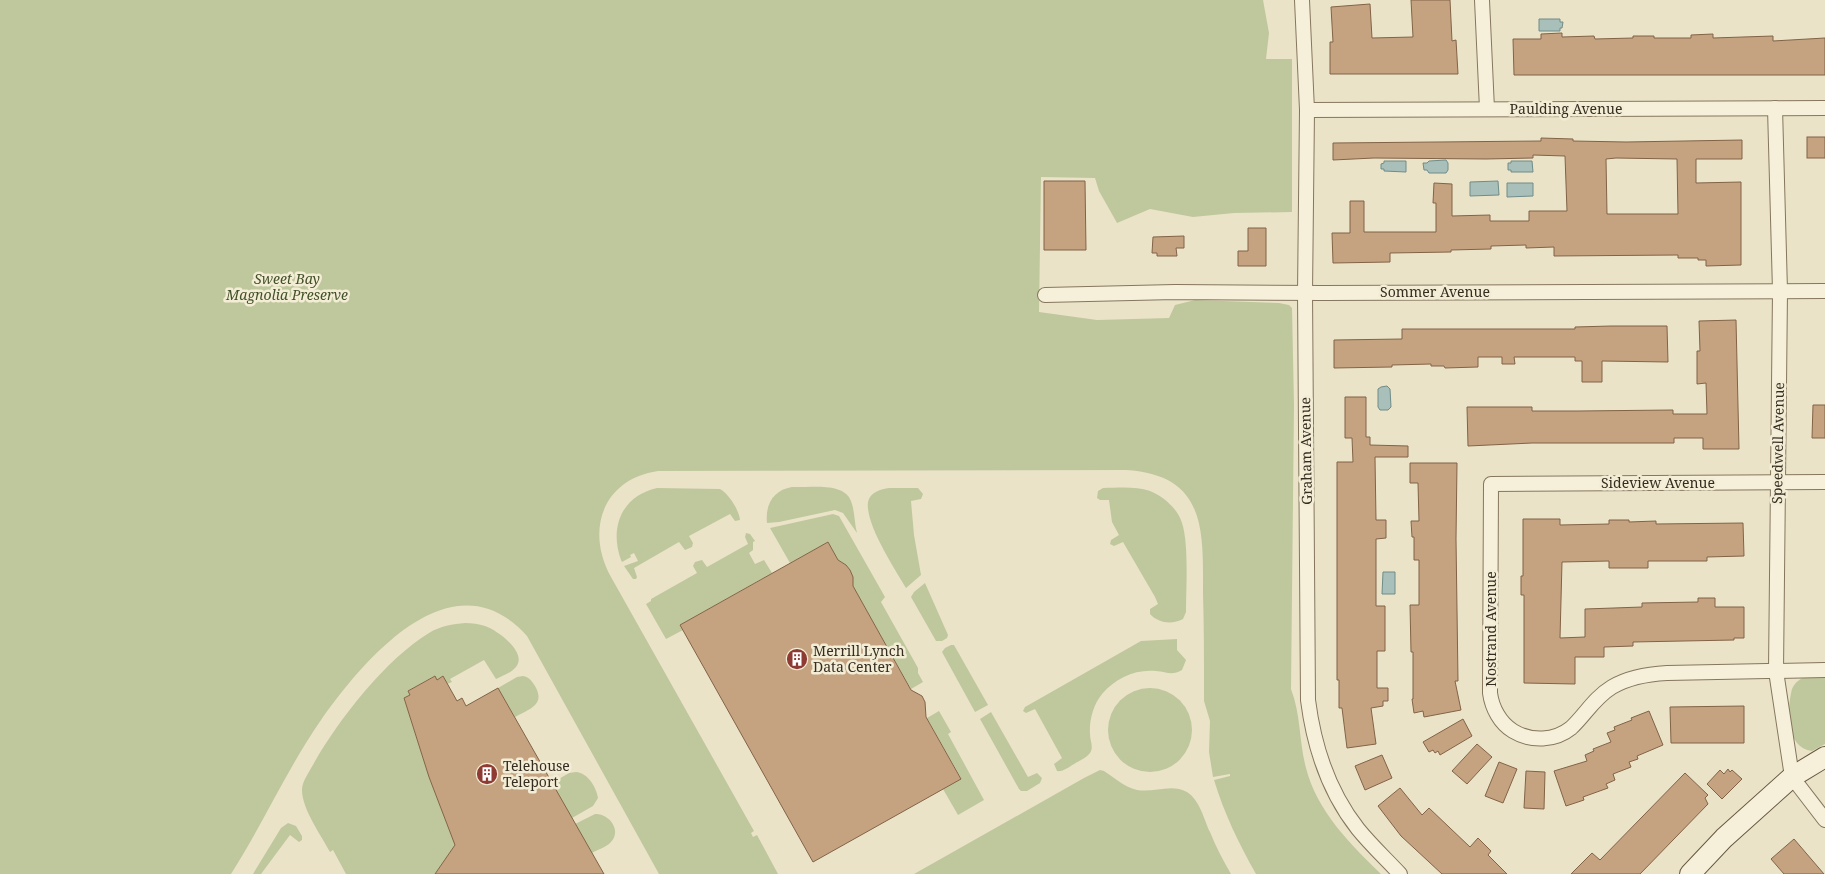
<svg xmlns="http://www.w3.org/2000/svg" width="1825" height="874" font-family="'Noto Serif',serif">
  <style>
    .green { fill: #bfc89c }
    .water { fill: #a8bfba; stroke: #708c88 }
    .building { fill: #c5a381; stroke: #826346; fill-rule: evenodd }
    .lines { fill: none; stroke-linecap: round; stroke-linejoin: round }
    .street-casing { stroke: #85765e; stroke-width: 16 }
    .secondary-casing { stroke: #675741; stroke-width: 22 }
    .street { stroke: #f6f0da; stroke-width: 14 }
    .secondary { stroke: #f6f0da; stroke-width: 20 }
    .labels { text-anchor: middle; stroke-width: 5; stroke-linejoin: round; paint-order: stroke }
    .street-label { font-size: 14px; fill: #362d21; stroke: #f3edd6 }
    .park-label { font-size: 14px; font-style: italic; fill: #435129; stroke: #f3edd6 }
    .poi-label { font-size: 14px; fill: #362d21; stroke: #f3edd6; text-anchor: start }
  </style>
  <rect width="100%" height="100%" fill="#eae3c8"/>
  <g class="green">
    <path d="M 0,0 L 1263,0 L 1269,33 L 1266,59 L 1292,59 L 1292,212 L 1234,213 L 1193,217 L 1150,209 L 1117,223 L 1099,191 L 1095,178 L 1041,177 L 1039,312 L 1097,320 L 1169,318 L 1175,305 L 1195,300 L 1279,303 L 1289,305 L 1292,308 L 1294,405 L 1291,689 C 1301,715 1299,742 1306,768 C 1317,811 1350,844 1381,874 L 1256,874 C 1239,844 1224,813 1214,780 L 1230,776 L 1230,774 L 1213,777 L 1209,752 L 1210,721 L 1204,701 L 1204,691 C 1204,658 1204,626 1203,594 C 1203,531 1207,475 1126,470 L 658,471 C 603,479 585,530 611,577 L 754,831 L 751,833 L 753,837 L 757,835 L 778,874 L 659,874 L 527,636 C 453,553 364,659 321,720 C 287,769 263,824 231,874 L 0,874 Z"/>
    <path d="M 792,487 C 808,488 842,482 850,499 C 855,509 854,522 857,533 L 843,513 L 835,510 L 779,522 L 767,523 C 765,505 773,490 792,487 Z"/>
    <path d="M 657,488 L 720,489 C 729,494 739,510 740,520 L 735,521 L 730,514 L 689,536 L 693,543 L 692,547 L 685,550 L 679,542 L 634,568 L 637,577 L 636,579 L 633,579 L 624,566 L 638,561 L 634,553 L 630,555 L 631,557 L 622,562 L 621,560 C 609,527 622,496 657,488 Z"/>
    <path d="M 889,488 L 918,488 L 923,494 L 921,499 L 911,501 L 914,535 L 921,575 L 906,588 C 895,569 865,524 868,502 C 870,492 881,489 889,488 Z"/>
    <path d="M 1103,488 C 1117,488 1136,486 1150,491 C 1163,496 1178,509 1182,523 C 1189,544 1186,589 1186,612 L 1183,619 C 1172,625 1158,623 1150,614 L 1150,609 L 1158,604 L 1155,597 L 1123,542 L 1114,546 L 1110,544 L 1111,540 L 1119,535 L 1112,522 L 1109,500 L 1100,500 L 1097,498 L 1098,491 Z"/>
    <path d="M 833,514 L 839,516 L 885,597 L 881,602 L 918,668 L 918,673 L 923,682 L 911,689 L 853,586 L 853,577 L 850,570 L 846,565 L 838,560 L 828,542 L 790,563 L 770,528 Z"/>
    <path d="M 746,533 L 750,534 L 755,541 L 753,542 L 753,550 L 749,553 L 755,564 L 764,560 L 772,573 L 680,625 L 683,630 L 666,639 L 646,604 L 651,601 L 651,599 L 697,573 L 693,566 L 695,562 L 702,560 L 707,567 L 748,544 L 745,537 Z"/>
    <path d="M 925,583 L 948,635 L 947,638 L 942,641 L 936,641 L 911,597 L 914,592 Z"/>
    <path d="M 465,623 C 472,623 479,624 485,626 C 497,630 528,652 516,667 C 511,673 502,676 496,679 L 484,660 L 450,679 L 452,682 L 447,684 L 443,676 L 437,680 L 434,676 L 408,691 L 410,695 L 404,698 L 429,777 L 455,845 L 435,874 L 346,874 L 333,850 L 330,852 C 321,835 302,809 302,790 C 302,781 310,771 314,763 C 339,719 386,659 429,633 C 440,626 453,624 465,623 Z"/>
    <path d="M 1177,639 L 1177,650 L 1186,660 L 1182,670 C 1172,676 1167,672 1156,671 C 1135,669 1116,678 1102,694 C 1093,705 1089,721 1090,734 C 1090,741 1094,747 1090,753 C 1086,758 1079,761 1074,764 C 1069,767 1063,772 1057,771 L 1054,764 L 1062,758 L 1035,709 L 1026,713 L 1023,711 L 1025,707 L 1141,641 Z"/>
    <path d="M 951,645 L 954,645 L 988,705 L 975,712 L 942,652 L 945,648 Z"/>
    <path d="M 523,676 C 529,677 532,681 535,686 C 546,705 529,709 515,717 L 498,688 L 517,677 Z"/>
    <path d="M 1807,676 L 1825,676 L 1825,744 L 1812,751 C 1785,748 1787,708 1792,689 C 1795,682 1800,679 1807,676 Z"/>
    <circle cx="1150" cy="730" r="42"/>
    <path d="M 939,711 L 951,732 L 948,734 L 984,800 L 958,815 L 943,789 L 961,778 L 927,718 Z"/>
    <path d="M 991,712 L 1028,777 L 1037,773 L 1042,778 L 1040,783 L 1027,791 L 1021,791 L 1019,789 L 980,719 Z"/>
    <path d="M 1100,770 L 1104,771 C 1115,778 1124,787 1137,790 C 1154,793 1171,783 1187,792 C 1200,800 1204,820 1210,832 C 1216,847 1223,860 1231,874 L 914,874 L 1084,778 Z"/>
    <path d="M 576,772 C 588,773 596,787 598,798 L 593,806 L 572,818 L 552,783 L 569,773 Z"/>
    <path d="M 595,814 C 609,813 623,831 610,843 C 606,847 597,850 592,853 L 575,824 Z"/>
    <path d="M 288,823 L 296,826 L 302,836 L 302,840 L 299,842 L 290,835 L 261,874 L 253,874 L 281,828 Z"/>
  </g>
  <g class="water">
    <path d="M 1539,19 L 1560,19 L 1560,22 L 1563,22 L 1562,28 L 1560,28 L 1560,31 L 1539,31 Z"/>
    <path d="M 1446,160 L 1448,163 L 1448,170 L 1446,173 L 1429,173 L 1427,170 L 1424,170 L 1423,163 L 1427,163 L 1429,161 Z"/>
    <path d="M 1384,161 L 1406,161 L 1406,172 L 1384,171 L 1384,169 L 1381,169 L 1381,164 L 1384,163 Z"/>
    <path d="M 1511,161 L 1532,161 L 1533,172 L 1511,172 L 1511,170 L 1508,170 L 1508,163 L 1511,163 Z"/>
    <path d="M 1498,181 L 1499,195 L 1470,196 L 1470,182 Z"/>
    <path d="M 1507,183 L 1533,183 L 1533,196 L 1507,197 Z"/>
    <path d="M 1387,386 L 1390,389 L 1391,407 L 1388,410 L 1380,410 L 1378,407 L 1378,389 L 1381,387 Z"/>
    <path d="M 1383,572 L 1395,572 L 1395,594 L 1382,594 Z"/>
  </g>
  <g class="building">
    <path d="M 1411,0 L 1450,0 L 1452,41 L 1456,40 L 1458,74 L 1330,74 L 1330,42 L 1333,42 L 1331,7 L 1370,4 L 1372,38 L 1413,37 Z"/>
    <path d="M 1562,33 L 1562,37 L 1594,36 L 1595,39 L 1633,38 L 1633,36 L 1654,36 L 1654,38 L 1691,38 L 1691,35 L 1713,34 L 1713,38 L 1773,36 L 1773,41 L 1825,38 L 1825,75 L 1514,75 L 1513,39 L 1541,39 L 1541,34 Z"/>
    <rect x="1807" y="137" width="18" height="21"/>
    <path d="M 1541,138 L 1573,139 L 1573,141 L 1626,142 L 1742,140 L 1742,159 L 1696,159 L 1696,183 L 1741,182 L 1741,265 L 1706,266 L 1706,260 L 1698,260 L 1698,258 L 1678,258 L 1678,255 L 1554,256 L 1554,247 L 1526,248 L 1526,245 L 1491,246 L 1491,249 L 1451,250 L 1451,252 L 1390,253 L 1390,262 L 1333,263 L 1332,233 L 1350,233 L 1350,201 L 1364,201 L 1364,232 L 1436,232 L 1436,203 L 1433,203 L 1434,183 L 1452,184 L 1452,216 L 1490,215 L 1490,221 L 1529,221 L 1529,211 L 1567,211 L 1565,156 L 1533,155 L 1533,158 L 1486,159 L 1374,158 L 1333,160 L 1333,143 L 1541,141 ZM 1616,158 L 1677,159 L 1678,214 L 1607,214 L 1606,159 Z"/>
    <path d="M 1044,181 L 1085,181 L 1086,250 L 1044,250 Z"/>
    <path d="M 1248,228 L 1266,228 L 1266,266 L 1238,266 L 1238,251 L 1248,251 Z"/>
    <path d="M 1184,236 L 1184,248 L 1176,248 L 1177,256 L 1157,256 L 1157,253 L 1152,253 L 1153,237 Z"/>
    <path d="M 1736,320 L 1739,449 L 1703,449 L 1703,438 L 1674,438 L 1674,443 L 1532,443 L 1468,446 L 1467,407 L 1532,407 L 1532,411 L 1578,411 L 1673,410 L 1673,414 L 1707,414 L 1706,383 L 1697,384 L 1697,351 L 1700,351 L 1699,321 Z"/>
    <path d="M 1611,326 L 1667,326 L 1668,362 L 1602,361 L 1602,382 L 1582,382 L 1582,361 L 1575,361 L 1575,357 L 1514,357 L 1515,364 L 1502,364 L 1502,357 L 1478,357 L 1478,367 L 1445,368 L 1444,366 L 1431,366 L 1431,364 L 1392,365 L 1392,367 L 1334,368 L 1334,340 L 1402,339 L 1402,329 L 1575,329 L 1575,327 Z"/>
    <path d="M 1345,397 L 1366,397 L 1366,437 L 1370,437 L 1370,445 L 1408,446 L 1408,457 L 1375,457 L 1376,520 L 1386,520 L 1386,538 L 1376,539 L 1376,606 L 1385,606 L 1385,651 L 1377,651 L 1377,688 L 1388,688 L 1388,701 L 1383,701 L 1383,706 L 1371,708 L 1376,744 L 1347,748 L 1342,708 L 1339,708 L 1339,680 L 1337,680 L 1337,462 L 1353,462 L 1352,438 L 1345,438 Z"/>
    <path d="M 1813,405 L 1825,405 L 1825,438 L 1812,438 Z"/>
    <path d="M 1410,463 L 1457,463 L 1456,539 L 1458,681 L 1455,681 L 1461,710 L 1424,717 L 1423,711 L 1414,713 L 1412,699 L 1413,699 L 1413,652 L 1411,652 L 1410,605 L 1419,605 L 1419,560 L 1414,560 L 1414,537 L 1412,537 L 1411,521 L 1419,521 L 1418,483 L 1410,483 Z"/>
    <path d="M 1523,519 L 1560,519 L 1560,525 L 1609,524 L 1609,520 L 1629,520 L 1629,522 L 1656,521 L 1656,524 L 1743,523 L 1744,556 L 1707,557 L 1707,561 L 1648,561 L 1648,568 L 1609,568 L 1609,561 L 1562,562 L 1560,638 L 1585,637 L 1585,609 L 1642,607 L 1642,603 L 1698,602 L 1698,598 L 1715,598 L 1715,607 L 1744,607 L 1744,638 L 1734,638 L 1734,640 L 1633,642 L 1633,646 L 1604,647 L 1604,657 L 1575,657 L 1575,684 L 1524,683 L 1524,595 L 1521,595 L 1521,576 L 1523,576 Z"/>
    <path d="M 828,542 L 838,560 L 846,565 L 850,570 L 853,577 L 853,586 L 911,690 L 922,696 L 925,702 L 926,717 L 961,779 L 813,862 L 680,625 Z"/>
    <path d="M 435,676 L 437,680 L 443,676 L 457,701 L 462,698 L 466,706 L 498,688 L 604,874 L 435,874 L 455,845 L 429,777 L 404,698 L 410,695 L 408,691 Z"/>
    <path d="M 1744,706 L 1744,743 L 1671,743 L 1670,707 Z"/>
    <path d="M 1649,711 L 1663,745 L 1637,756 L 1638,759 L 1629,762 L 1631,767 L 1613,774 L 1615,780 L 1606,784 L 1608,788 L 1583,797 L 1584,800 L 1566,806 L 1554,771 L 1587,761 L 1585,755 L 1594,751 L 1593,749 L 1611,742 L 1607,733 L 1615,730 L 1614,727 L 1632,720 L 1631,718 Z"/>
    <path d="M 1463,719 L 1472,736 L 1440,755 L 1438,751 L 1435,753 L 1433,750 L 1429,752 L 1423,742 Z"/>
    <path d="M 1477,744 L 1492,757 L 1467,784 L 1452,771 Z"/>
    <path d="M 1382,755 L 1392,778 L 1365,790 L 1355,766 Z"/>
    <path d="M 1499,762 L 1517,769 L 1503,803 L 1485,796 Z"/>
    <path d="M 1728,769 L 1730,772 L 1732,770 L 1742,779 L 1722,799 L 1707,784 L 1720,770 L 1724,774 Z"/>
    <path d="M 1526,771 L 1545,772 L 1544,809 L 1524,808 Z"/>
    <path d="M 1685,773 L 1708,795 L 1705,798 L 1708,804 L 1640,874 L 1571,874 L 1592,853 L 1600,860 Z"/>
    <path d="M 1400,788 L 1422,815 L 1429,808 L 1470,847 L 1478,838 L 1491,851 L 1488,855 L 1507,874 L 1442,874 L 1401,836 L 1378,806 Z"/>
    <path d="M 1794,839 L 1824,874 L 1784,874 L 1771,859 Z"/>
  </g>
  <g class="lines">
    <g class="street-casing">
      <g id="street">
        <path d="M 1302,0 L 1307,110 L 1305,293 L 1308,700 C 1314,747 1328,791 1358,829 C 1371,845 1386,859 1400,874"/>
        <path d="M 1482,0 L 1487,109"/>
        <path d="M 1775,108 L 1780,291 L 1776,671 L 1792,777 L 1825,820"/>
        <path d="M 1307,110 L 1825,108"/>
        <path d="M 1045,295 L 1175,292 L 1323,293 L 1825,291"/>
        <path d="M 1825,482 L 1491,484 L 1490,693 C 1492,708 1500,723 1513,731 C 1531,742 1555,741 1571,728 C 1585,715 1594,698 1612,687 C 1629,677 1648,674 1667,673 L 1825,670"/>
      </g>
    </g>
    <g class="secondary-casing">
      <path id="secondary" d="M 1690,874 L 1724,838 L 1792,777 L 1825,757"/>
    </g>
    <use href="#street" class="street"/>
    <use href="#secondary" class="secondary"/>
  </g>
  <defs>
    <g id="building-disc" transform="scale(1.125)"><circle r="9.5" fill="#8e3b34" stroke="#f3edd6"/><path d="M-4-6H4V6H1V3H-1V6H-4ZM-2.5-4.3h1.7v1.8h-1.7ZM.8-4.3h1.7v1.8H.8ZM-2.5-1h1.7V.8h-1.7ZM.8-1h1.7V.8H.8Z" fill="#fff"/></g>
  </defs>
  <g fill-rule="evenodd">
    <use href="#building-disc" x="797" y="659"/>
    <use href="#building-disc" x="487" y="774"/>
  </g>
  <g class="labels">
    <g class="street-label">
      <text x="1566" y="114">Paulding Avenue</text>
      <text x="1435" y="297">Sommer Avenue</text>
      <text transform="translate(1778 443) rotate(-89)" y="5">Speedwell Avenue</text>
      <text transform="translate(1306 451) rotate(-91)" y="5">Graham Avenue</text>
      <text x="1658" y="488">Sideview Avenue</text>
      <text transform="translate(1491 629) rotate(-90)" y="5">Nostrand Avenue</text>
    </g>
    <g class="park-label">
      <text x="287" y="284">Sweet Bay<tspan x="287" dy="16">Magnolia Preserve</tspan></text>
    </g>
    <g class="poi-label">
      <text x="813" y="656">Merrill Lynch<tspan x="813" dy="16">Data Center</tspan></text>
      <text x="503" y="771">Telehouse<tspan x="503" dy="16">Teleport</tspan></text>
    </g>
  </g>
</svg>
